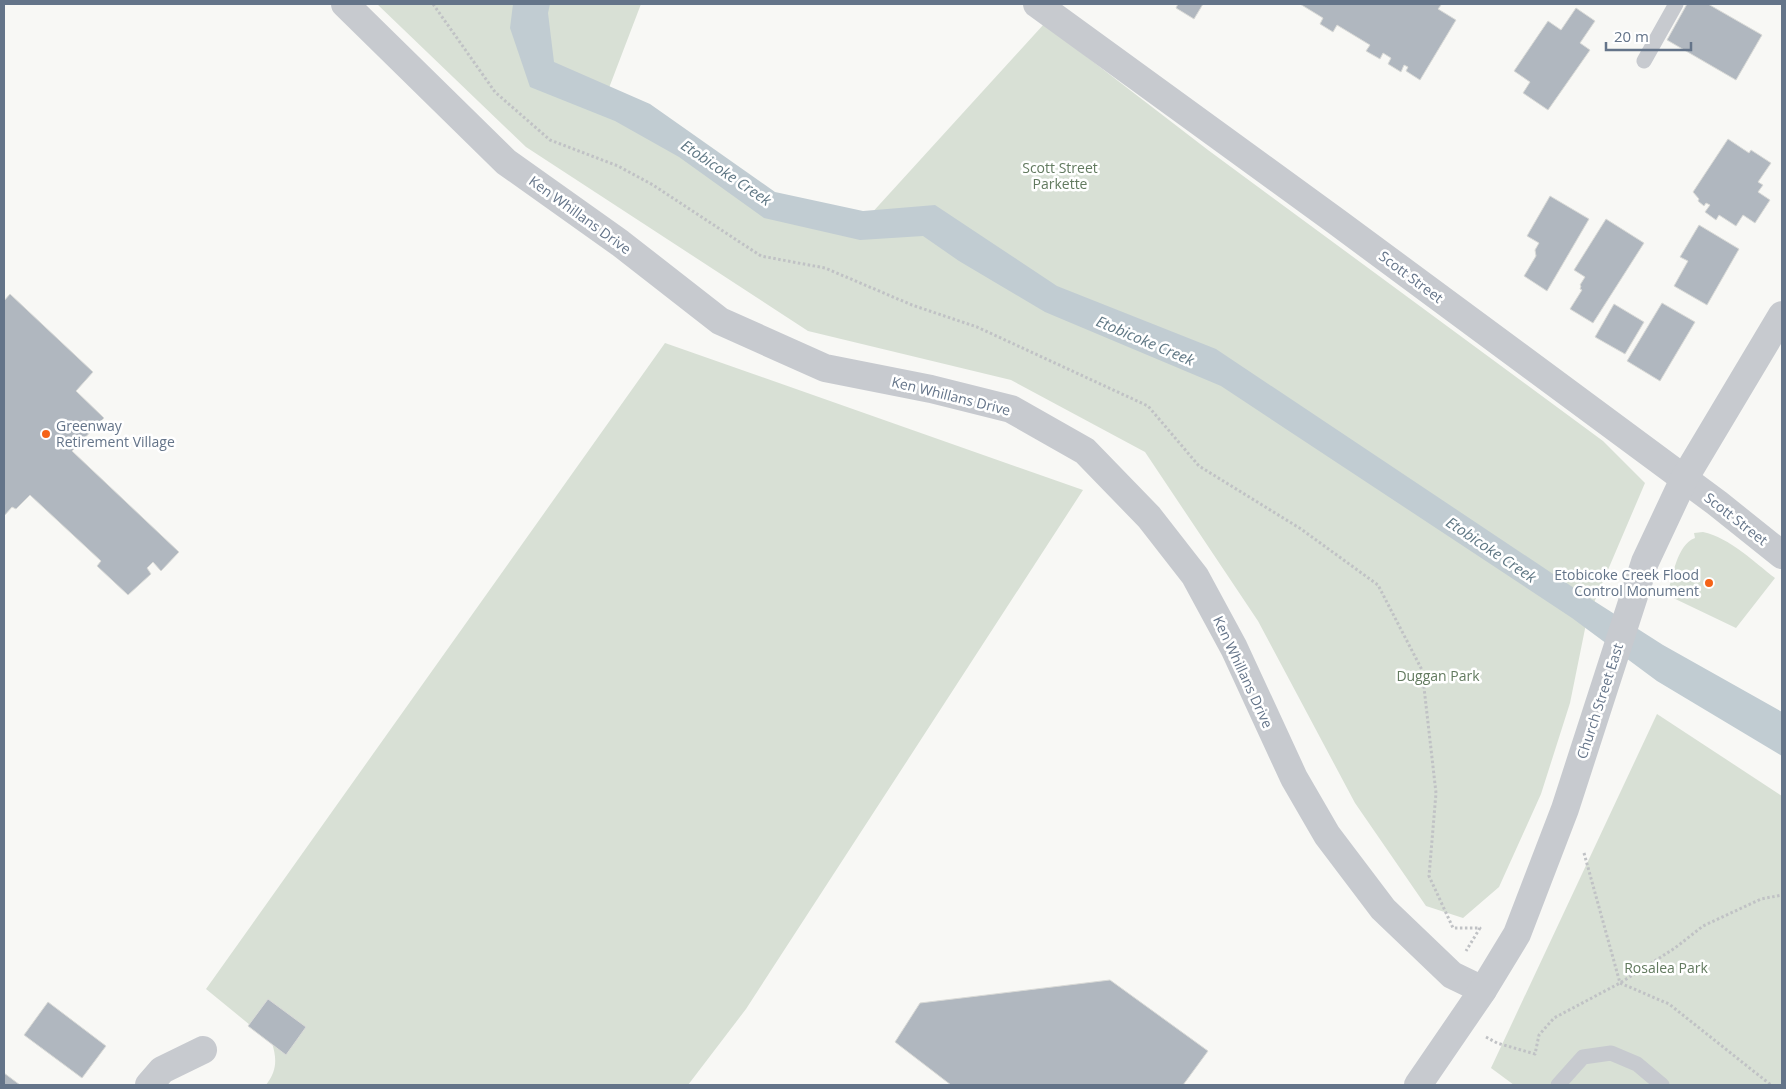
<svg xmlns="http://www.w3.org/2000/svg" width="1786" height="1089" font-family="'Open Sans',sans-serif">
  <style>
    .green { fill: #d8e0d5 }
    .water { fill: #c1ccd2 }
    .building { fill: #b0b7bf; stroke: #d9dad7 }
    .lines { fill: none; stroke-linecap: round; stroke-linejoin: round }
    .path { stroke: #c0c2c5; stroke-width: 3; stroke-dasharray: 2.5 2.5; stroke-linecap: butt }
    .lane { stroke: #c7cacf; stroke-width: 15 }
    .street { stroke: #c7cacf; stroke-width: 28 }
    .poi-dot { fill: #f56317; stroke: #fff; stroke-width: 2 }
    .labels { text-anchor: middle; stroke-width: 5; stroke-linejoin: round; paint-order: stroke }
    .park-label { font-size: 14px; fill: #627a5f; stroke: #fff }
    .street-label { font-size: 14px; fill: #647489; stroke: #fff }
    .poi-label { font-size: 14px; fill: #647489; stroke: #fff; text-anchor: start }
    .water-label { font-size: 15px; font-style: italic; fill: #5f7784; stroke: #fff }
  </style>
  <rect width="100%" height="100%" fill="#f8f8f5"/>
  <g class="green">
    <path d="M 377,4 L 641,4 L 604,101 L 766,205 L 859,227 L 1044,24 L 1208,150 L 1603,441 L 1645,483 L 1587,619 L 1570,703 L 1541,794 L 1499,887 L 1463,918 L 1426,906 L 1355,803 L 1258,621 L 1145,452 L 1011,380 L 808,331 L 526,147 Z"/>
    <path d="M 665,343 L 1083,490 L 746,1009 L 688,1085 L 266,1085 C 277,1071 277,1059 272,1043 L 206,989 Z"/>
    <path d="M 1703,532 C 1730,538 1754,562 1775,578 L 1736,628 L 1667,595 C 1673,578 1676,545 1695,538 L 1694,533 Z"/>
    <path d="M 1657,714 L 1782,796 L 1782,1085 L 1514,1085 L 1491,1068 Z"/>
  </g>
  <path class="water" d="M 513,4 L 550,4 L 548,13 L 554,62 L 650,104 L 775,192 L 863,211 L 935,205 L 1057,286 L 1216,349 L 1580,592 L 1663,645 L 1782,712 L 1782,756 L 1657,681 L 1572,618 L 1221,386 L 1045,312 L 959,261 L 923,236 L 860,240 L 764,218 L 679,157 L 615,121 L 530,87 L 510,28 Z"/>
  <g class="building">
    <path d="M 1178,4 L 1203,4 L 1194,19 L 1176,8 Z"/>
    <path d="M 1300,4 L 1439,4 L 1441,5 L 1438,9 L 1456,20 L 1420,80 L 1406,71 L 1408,67 L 1404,65 L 1401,72 L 1388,64 L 1391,58 L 1383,53 L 1380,59 L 1366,51 L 1370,45 L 1337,25 L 1333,32 L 1320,24 L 1323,18 Z"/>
    <path d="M 1687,4 L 1708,4 L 1762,35 L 1736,80 L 1667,40 Z"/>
    <path d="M 1576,8 L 1595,21 L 1580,43 L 1590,50 L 1548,110 L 1523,93 L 1530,82 L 1514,71 L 1548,21 L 1561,30 Z"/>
    <path d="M 1728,139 L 1749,153 L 1751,150 L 1771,163 L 1758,182 L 1763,185 L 1758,192 L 1770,200 L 1755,223 L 1743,215 L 1736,226 L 1719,215 L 1716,220 L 1705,212 L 1710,205 L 1706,203 L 1704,206 L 1698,201 L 1699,199 L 1693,192 Z"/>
    <path d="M 1550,196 L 1589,219 L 1547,291 L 1524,276 L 1536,256 L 1535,250 L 1539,243 L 1527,236 Z"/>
    <path d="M 1606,219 L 1644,243 L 1593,323 L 1570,309 L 1582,290 L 1580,289 L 1581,286 L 1580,285 L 1585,277 L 1574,270 Z"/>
    <path d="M 1699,225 L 1739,249 L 1707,305 L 1674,286 L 1688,261 L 1680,257 Z"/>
    <path d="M 10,294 L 93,372 L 76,391 L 104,418 L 72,451 L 179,552 L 161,571 L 153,562 L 147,568 L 151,574 L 128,595 L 97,566 L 101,561 L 30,495 L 16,509 L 12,507 L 4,516 L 4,301 Z"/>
    <path d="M 1662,303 L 1695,322 L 1660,381 L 1627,361 Z"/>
    <path d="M 1614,304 L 1644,322 L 1625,354 L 1595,337 Z"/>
    <path d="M 1110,980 L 1208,1051 L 1183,1085 L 951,1085 L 895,1042 L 920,1003 Z"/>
    <path d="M 268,999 L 306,1027 L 286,1055 L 248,1026 Z"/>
    <path d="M 48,1002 L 106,1046 L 82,1078 L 24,1035 Z"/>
    <path d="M 4,1073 L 20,1085 L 4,1085 Z"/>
  </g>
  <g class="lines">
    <g class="path">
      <path d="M 433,4 L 495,92 L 550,140 L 618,166 L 653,185 L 761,256 L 825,268 L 912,305 L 977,327 L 1148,406 L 1199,466 L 1301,529 L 1378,585 L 1422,670 L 1436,793 L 1429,876 L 1453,928 L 1480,928 L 1466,951"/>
      <path d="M 1584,853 L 1620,983 L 1669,1004 L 1771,1085"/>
      <path d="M 1486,1037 L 1497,1043 L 1535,1054 L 1539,1035 L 1554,1018 L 1620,983 L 1675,948 L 1703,926 L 1761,899 L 1782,895"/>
    </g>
    <g class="lane">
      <path d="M 1644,61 L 1676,4"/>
      <path d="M 1558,1085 L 1583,1057 L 1611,1053 L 1637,1064 L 1662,1085"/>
    </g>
    <g class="street">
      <path d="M 345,4 L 506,162 L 620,243 L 720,321 L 825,368 L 931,389 L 1011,409 L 1085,451 L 1149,517 L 1195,576 L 1234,648 L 1294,778 L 1327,835 L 1383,909 L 1452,975 L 1483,990"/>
      <path d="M 1037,4 L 1337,222 L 1717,503 L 1782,555"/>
      <path d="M 149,1085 L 162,1070 L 203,1050"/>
      <path d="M 1418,1085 L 1483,990 L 1517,934 L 1565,809 L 1645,562 L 1684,479 L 1782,315"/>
    </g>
  </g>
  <g class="poi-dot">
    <circle cx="46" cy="434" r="5"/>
    <circle cx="1709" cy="583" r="5"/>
  </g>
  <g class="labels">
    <g class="park-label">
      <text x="1060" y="173">Scott Street<tspan x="1060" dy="16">Parkette</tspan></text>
      <text x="1438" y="681">Duggan Park</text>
      <text x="1666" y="973">Rosalea Park</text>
    </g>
    <g class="street-label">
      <text transform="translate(580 215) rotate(36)" y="5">Ken Whillans Drive</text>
      <text transform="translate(1411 277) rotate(37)" y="5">Scott Street</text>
      <text transform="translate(951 396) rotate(14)" y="5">Ken Whillans Drive</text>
      <text transform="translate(1736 519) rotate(38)" y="5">Scott Street</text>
      <text transform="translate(1243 672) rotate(65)" y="5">Ken Whillans Drive</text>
      <text transform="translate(1600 701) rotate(-72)" y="5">Church Street East</text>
    </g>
    <g class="poi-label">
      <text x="56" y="431">Greenway<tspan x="56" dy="16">Retirement Village</tspan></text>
      <text x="1699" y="580" text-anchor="end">Etobicoke Creek Flood<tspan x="1699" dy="16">Control Monument</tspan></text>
    </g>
    <g class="water-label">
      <text transform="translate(726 173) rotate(34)" y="5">Etobicoke Creek</text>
      <text transform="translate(1145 341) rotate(23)" y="5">Etobicoke Creek</text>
      <text transform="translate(1491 550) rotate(34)" y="5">Etobicoke Creek</text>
    </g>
  </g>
  <rect width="1786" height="1089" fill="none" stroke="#647489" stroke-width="10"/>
  <path d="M1606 42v8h85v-8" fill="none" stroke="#647489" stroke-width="2.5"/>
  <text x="1614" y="42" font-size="15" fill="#647489" stroke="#ffffff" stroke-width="4" paint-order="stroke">20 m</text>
</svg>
